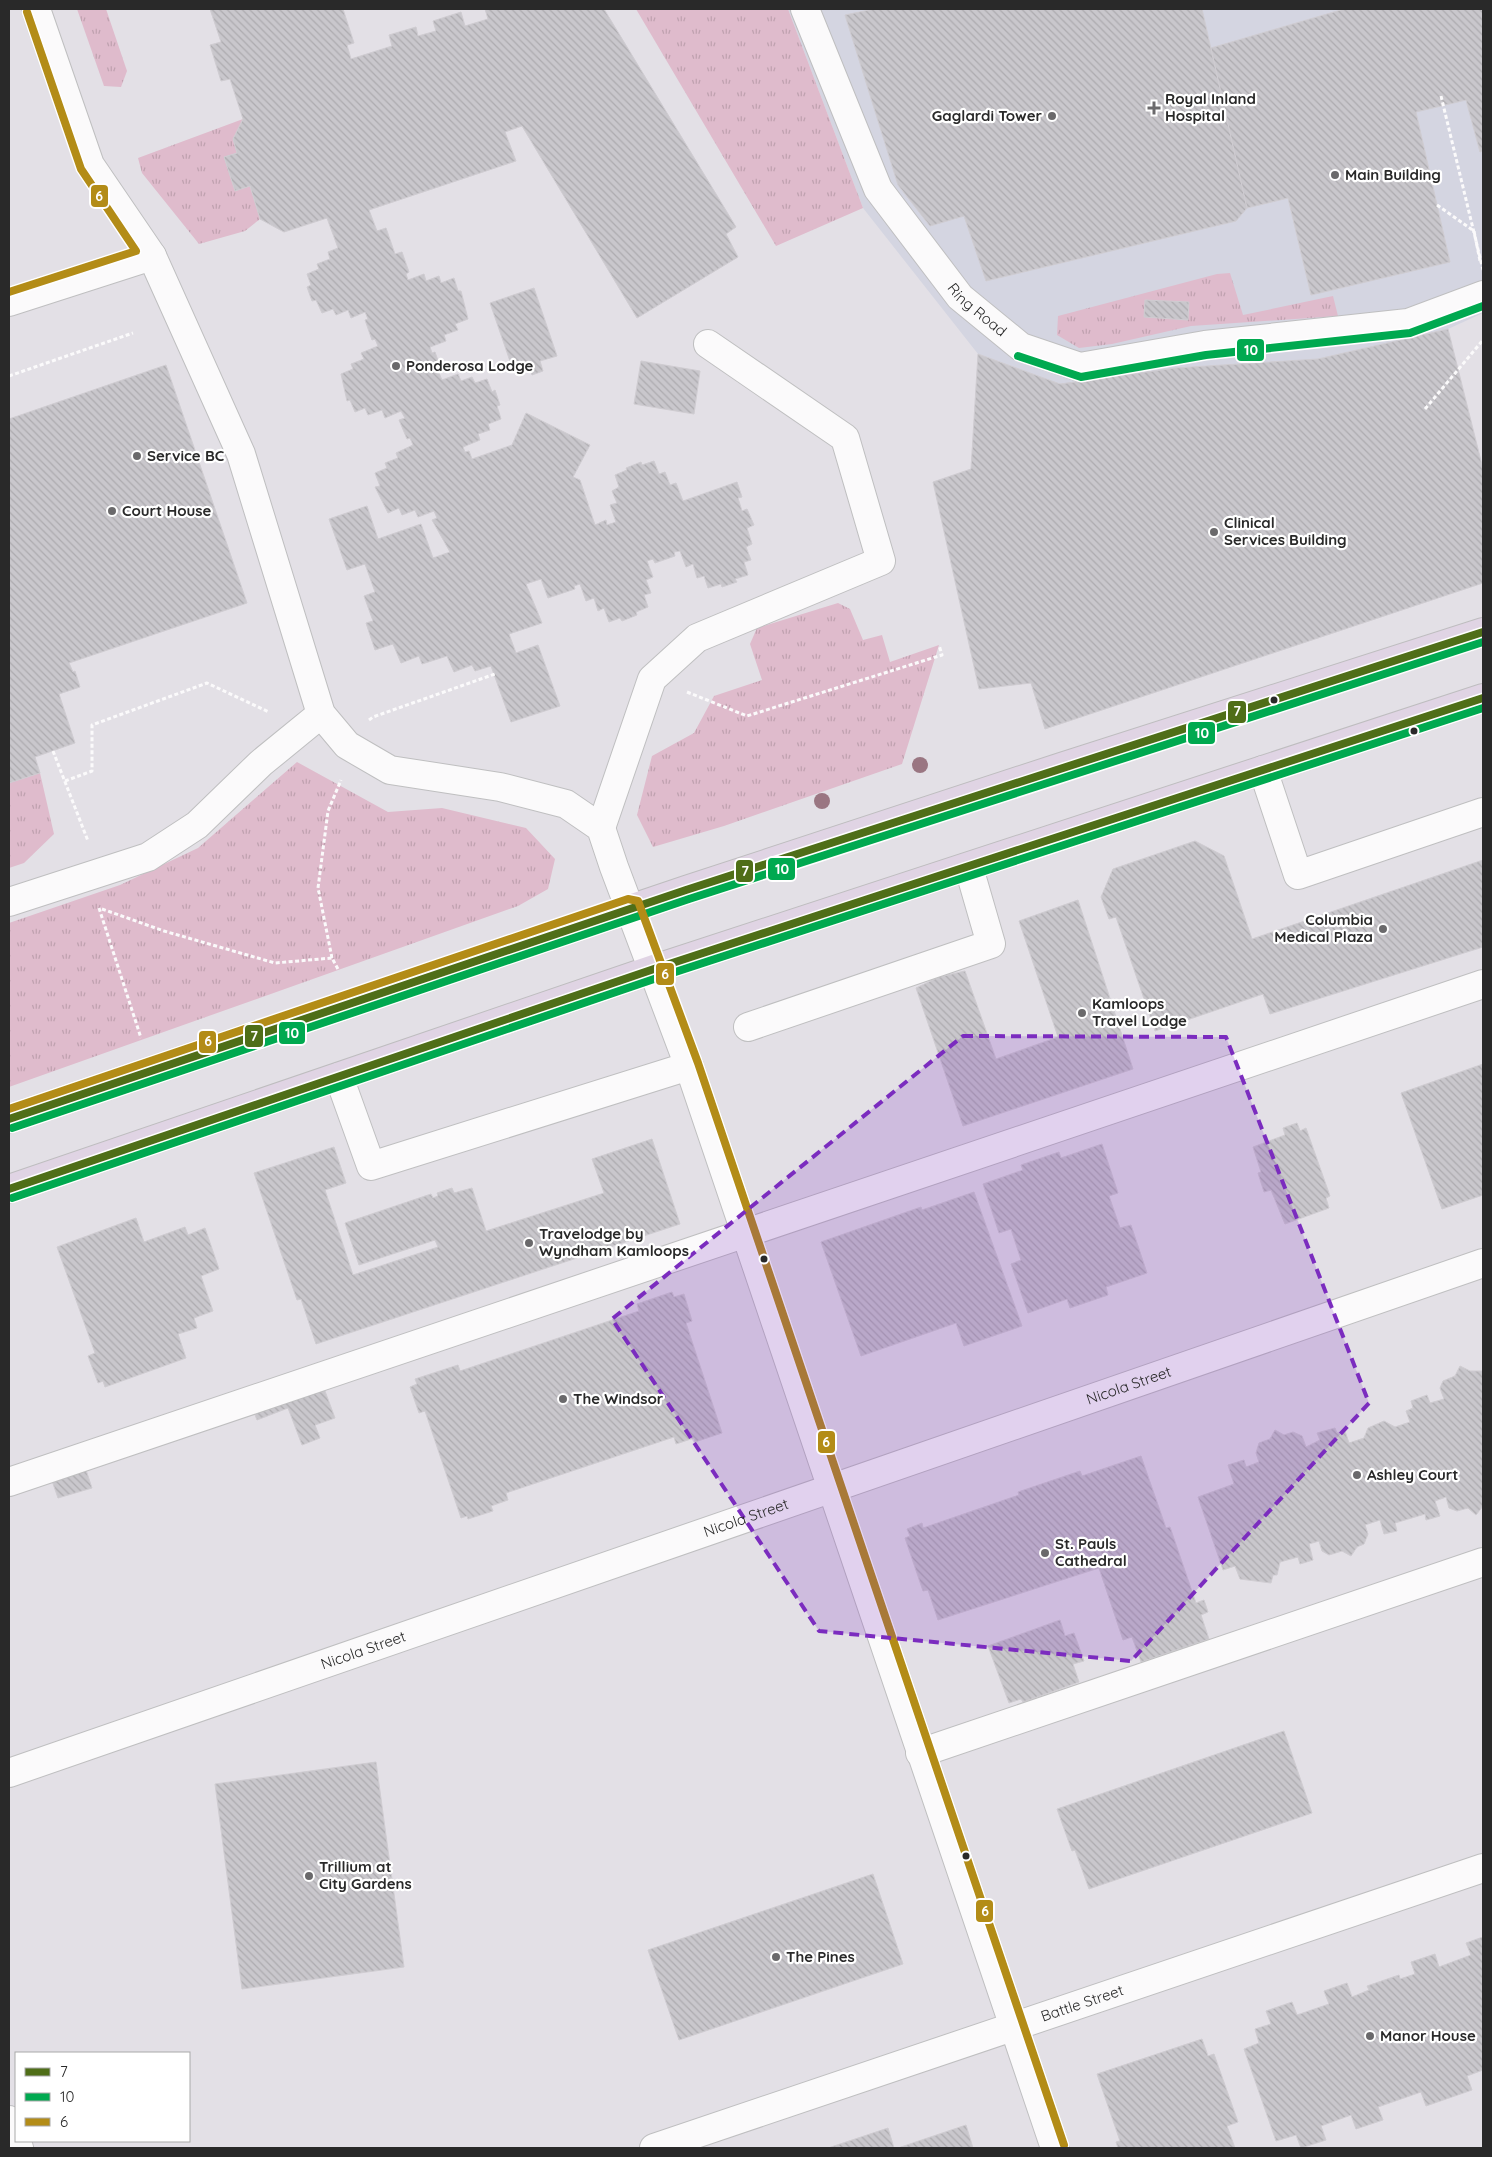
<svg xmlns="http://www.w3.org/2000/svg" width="1492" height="2157" font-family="Quicksand,sans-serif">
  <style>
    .medical { fill: #d4d5e1 }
    .grass { fill: url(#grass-tufts) }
    .building { fill: url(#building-back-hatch); stroke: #cfccd1 }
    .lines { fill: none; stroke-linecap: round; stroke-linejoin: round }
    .minor-casing { stroke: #bfbfc0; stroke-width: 30 }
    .major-casing { stroke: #bebdbf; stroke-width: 30 }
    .path { stroke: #fbfafb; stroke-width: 3; stroke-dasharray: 4 2.5; stroke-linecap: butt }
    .minor { stroke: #fbfafb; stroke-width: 28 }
    .major { stroke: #e0d4e4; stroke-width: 28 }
    .path-bridge { stroke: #fbfafb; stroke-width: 3; stroke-dasharray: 4 2.5; stroke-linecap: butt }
    .bus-1-casing { stroke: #fff; stroke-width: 11 }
    .bus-2-casing { stroke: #fff; stroke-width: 11 }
    .bus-3-casing { stroke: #fff; stroke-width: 11 }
    .bus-1 { stroke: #4f6e18; stroke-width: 8 }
    .bus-2 { stroke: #00a950; stroke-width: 8 }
    .bus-3 { stroke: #b38c17; stroke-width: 8 }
    .tree { fill: #9a7682 }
    .marked { fill: #7b2cbf; fill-opacity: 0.2; stroke: #7b2cbf; stroke-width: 4; stroke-dasharray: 10 6; stroke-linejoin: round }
    .poi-dot { fill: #6a696b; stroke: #fff; stroke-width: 2 }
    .bus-dot { fill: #292929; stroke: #fff; stroke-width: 2 }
    .labels { text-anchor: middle; stroke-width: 4.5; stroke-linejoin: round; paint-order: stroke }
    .poi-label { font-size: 15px; font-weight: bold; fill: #292929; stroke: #fff; text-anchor: start }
    .street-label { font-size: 15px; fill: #292929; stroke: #fff }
    .line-badge { stroke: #fff; stroke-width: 2 }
    .badge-label { font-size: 14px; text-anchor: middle; font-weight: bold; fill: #fff }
  </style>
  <defs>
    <pattern id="grass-tufts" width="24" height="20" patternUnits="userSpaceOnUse" patternTransform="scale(1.25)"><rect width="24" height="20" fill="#dfbbcc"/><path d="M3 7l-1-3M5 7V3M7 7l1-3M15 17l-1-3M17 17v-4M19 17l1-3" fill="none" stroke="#bfa1af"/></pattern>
    <pattern id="building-back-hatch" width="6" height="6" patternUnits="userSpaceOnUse" patternTransform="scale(1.25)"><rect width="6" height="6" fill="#c9c7cc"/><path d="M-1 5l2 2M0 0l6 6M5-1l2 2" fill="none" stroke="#adabaf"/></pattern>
  </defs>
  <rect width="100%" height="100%" fill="#e3e0e6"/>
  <path class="medical" d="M 788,9 L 1483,9 L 1483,313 L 1448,329 L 1318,359 L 1060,384 L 978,354 L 863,208 Z"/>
  <g class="grass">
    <path d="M 77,9 L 106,9 L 127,71 L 121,87 L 104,86 Z"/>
    <path d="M 636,9 L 788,9 L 863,208 L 776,246 Z"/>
    <path d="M 243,119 L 233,139 L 237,153 L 224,157 L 235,191 L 250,186 L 260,219 L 245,231 L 199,244 L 142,173 L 138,158 Z"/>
    <path d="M 1230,273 L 1243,315 L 1333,296 L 1338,316 L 1191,326 L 1112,344 L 1079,348 L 1057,335 L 1058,316 L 1217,274 Z"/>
    <path d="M 838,603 L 850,609 L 863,640 L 882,635 L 890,662 L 939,645 L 902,764 L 724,826 L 653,847 L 637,815 L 652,756 L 694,733 L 714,696 L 762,680 L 750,644 L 757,628 Z"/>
    <path d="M 297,762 L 388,812 L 442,808 L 526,828 L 555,859 L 548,889 L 518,906 L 9,1087 L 9,923 L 120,885 L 198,848 Z"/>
    <path d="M 40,773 L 54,834 L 24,863 L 9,868 L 9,783 Z"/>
  </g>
  <g class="building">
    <path d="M 210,9 L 343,9 L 354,43 L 347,45 L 351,59 L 392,46 L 389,35 L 416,27 L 418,36 L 436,31 L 433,21 L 461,12 L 465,26 L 488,19 L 485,9 L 604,9 L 736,227 L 726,234 L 738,257 L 637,318 L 522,126 L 505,132 L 516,161 L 369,210 L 377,231 L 386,228 L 395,254 L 402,252 L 409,272 L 406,274 L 408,280 L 424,274 L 426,281 L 439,276 L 441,283 L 454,278 L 458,291 L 461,291 L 468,319 L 455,324 L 458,330 L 444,335 L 446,341 L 430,347 L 432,353 L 435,352 L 442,372 L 439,373 L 442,380 L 458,374 L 461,381 L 472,377 L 475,383 L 487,379 L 492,392 L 495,390 L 500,405 L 497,406 L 501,419 L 488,424 L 490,430 L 478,434 L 480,440 L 463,447 L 465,452 L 469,451 L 472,459 L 512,445 L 526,413 L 590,445 L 573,477 L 580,480 L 595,525 L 606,520 L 607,525 L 616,522 L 610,505 L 617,503 L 612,491 L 619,487 L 615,475 L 627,470 L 626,468 L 641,462 L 642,465 L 654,461 L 659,474 L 665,472 L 670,485 L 676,483 L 683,501 L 737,482 L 742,497 L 738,498 L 742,511 L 747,509 L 754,525 L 747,528 L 752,544 L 746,547 L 751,560 L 744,562 L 748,575 L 735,579 L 737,582 L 722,587 L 721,584 L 708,588 L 704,576 L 697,578 L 693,564 L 686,567 L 680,551 L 674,552 L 675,556 L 655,563 L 653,559 L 647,561 L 653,577 L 646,580 L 651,593 L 644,595 L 648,607 L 636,612 L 637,615 L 622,621 L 620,618 L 609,622 L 604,608 L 598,611 L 594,598 L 586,601 L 580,584 L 574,586 L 575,589 L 548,598 L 541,579 L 526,584 L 542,623 L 509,634 L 516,653 L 538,645 L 560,706 L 511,722 L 491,666 L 475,671 L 472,665 L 454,672 L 447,656 L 422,664 L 419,656 L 401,663 L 393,644 L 375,650 L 366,623 L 373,621 L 364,596 L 375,592 L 365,564 L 347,570 L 329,519 L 367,506 L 378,539 L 421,524 L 433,558 L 450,552 L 432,520 L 437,518 L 434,511 L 418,517 L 415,510 L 402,515 L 399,508 L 388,513 L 375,487 L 380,486 L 375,473 L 387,468 L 385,463 L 398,458 L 396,453 L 413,445 L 410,438 L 407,439 L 399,420 L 405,418 L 401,411 L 385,418 L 382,410 L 368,415 L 365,408 L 355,412 L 350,400 L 347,401 L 341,374 L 353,369 L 351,364 L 364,359 L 361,353 L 378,346 L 375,339 L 372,340 L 365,320 L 368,319 L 365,312 L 351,318 L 348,310 L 336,315 L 333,309 L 322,313 L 316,300 L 312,301 L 307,287 L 311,285 L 307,274 L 319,269 L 317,264 L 330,259 L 328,252 L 338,248 L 327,218 L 284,232 L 260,219 L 250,186 L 235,191 L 224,157 L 237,153 L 233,139 L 243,119 L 230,79 L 221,81 L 210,45 L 221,42 Z"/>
    <path d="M 874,9 L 1202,9 L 1247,208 L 1236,221 L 986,281 L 964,216 L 930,226 L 898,185 L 845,15 Z"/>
    <path d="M 1344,9 L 1483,9 L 1483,151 L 1480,152 L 1466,100 L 1416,112 L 1450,262 L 1311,295 L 1288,198 L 1247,208 L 1211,48 Z"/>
    <path d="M 534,288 L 557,356 L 540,361 L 543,371 L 532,375 L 528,364 L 513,370 L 490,303 Z"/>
    <path d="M 1145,300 L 1189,302 L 1188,320 L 1144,317 Z"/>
    <path d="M 1448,329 L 1483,469 L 1483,583 L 1045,729 L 1031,683 L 979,689 L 933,482 L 971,469 L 978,354 L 1060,384 L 1175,368 L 1318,359 Z"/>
    <path d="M 641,361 L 700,371 L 694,414 L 634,404 Z"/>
    <path d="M 166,365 L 247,603 L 69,663 L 73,672 L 75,671 L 80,687 L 59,694 L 75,743 L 35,757 L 40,773 L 9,783 L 9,419 Z"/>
    <path d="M 1195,841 L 1224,856 L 1252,939 L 1483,860 L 1483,947 L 1270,1014 L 1263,994 L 1155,1031 L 1116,917 L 1109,919 L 1101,897 L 1113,869 Z"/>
    <path d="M 1078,900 L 1133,1069 L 963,1126 L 916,988 L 939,977 L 965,971 L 996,1059 L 1058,1037 L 1019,921 Z"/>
    <path d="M 1483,1064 L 1483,1195 L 1442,1209 L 1401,1093 Z"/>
    <path d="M 1297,1123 L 1300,1131 L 1306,1128 L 1330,1196 L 1326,1198 L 1329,1208 L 1285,1224 L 1271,1190 L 1264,1192 L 1258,1173 L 1261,1172 L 1253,1147 L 1285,1135 L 1283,1128 Z"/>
    <path d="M 652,1139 L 680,1224 L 316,1344 L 301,1299 L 297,1300 L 254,1173 L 334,1147 L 346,1183 L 325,1190 L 353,1275 L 438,1247 L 435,1240 L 359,1265 L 345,1223 L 431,1194 L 433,1198 L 438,1196 L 437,1193 L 452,1188 L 454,1193 L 472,1188 L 486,1231 L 604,1193 L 592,1159 Z"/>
    <path d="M 1102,1144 L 1118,1193 L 1109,1196 L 1120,1228 L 1131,1225 L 1147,1273 L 1106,1287 L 1108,1295 L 1070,1308 L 1067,1299 L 1028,1313 L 1011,1264 L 1021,1260 L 1011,1229 L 999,1233 L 983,1184 L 1023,1170 L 1021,1165 L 1059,1152 L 1061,1158 Z"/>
    <path d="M 974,1192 L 1022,1326 L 964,1346 L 956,1323 L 861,1356 L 821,1242 L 921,1207 L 922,1210 Z"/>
    <path d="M 136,1218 L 144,1242 L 185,1227 L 188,1235 L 205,1228 L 219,1269 L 201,1276 L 213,1311 L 194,1318 L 197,1328 L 178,1334 L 186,1358 L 105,1387 L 103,1381 L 98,1383 L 88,1356 L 95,1353 L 57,1247 Z"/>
    <path d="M 672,1292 L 674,1297 L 684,1294 L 692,1321 L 686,1323 L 722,1433 L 695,1442 L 694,1438 L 676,1444 L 674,1437 L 506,1493 L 508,1500 L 491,1506 L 493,1511 L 468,1519 L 467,1516 L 461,1518 L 425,1411 L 419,1413 L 410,1387 L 417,1384 L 415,1379 L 458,1365 L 460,1371 L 639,1311 L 637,1304 Z"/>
    <path d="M 1460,1366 L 1470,1371 L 1483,1371 L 1483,1506 L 1476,1515 L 1468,1508 L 1457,1511 L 1449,1508 L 1446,1497 L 1435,1501 L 1440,1516 L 1426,1520 L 1425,1514 L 1395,1523 L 1397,1531 L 1384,1534 L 1380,1520 L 1365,1525 L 1368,1534 L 1364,1544 L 1357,1547 L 1351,1556 L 1342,1551 L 1329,1555 L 1322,1551 L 1319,1541 L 1309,1544 L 1313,1560 L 1300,1564 L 1298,1557 L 1280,1562 L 1277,1575 L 1273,1575 L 1271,1583 L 1240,1579 L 1235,1566 L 1223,1570 L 1198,1497 L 1234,1484 L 1228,1465 L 1244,1460 L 1246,1467 L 1259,1462 L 1256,1453 L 1259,1443 L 1270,1439 L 1275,1430 L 1284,1435 L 1293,1432 L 1302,1436 L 1306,1447 L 1320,1440 L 1317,1433 L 1335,1428 L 1337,1433 L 1345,1431 L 1349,1443 L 1364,1438 L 1368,1428 L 1384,1421 L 1395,1427 L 1410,1422 L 1406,1411 L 1413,1408 L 1411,1401 L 1427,1395 L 1430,1403 L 1444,1399 L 1440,1388 L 1443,1381 L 1455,1376 Z"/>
    <path d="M 322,1383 L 335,1418 L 315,1425 L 320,1438 L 302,1445 L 288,1408 L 257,1420 L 250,1402 Z"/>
    <path d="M 1141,1456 L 1166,1528 L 1170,1527 L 1196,1603 L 1204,1600 L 1208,1612 L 1201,1615 L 1209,1639 L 1141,1662 L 1132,1637 L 1123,1640 L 1099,1568 L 938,1620 L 928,1590 L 923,1591 L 905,1538 L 910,1536 L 907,1529 L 922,1523 L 923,1528 L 1019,1495 L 1018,1492 L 1080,1471 L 1082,1476 Z"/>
    <path d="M 84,1464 L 92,1488 L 58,1498 L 50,1475 Z"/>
    <path d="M 1060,1620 L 1065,1636 L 1074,1633 L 1084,1661 L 1073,1664 L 1079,1682 L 1023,1702 L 1021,1699 L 1009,1703 L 988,1646 Z"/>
    <path d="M 1284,1731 L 1312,1813 L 1089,1889 L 1075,1850 L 1072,1851 L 1057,1809 Z"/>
    <path d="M 376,1762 L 404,1967 L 242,1989 L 215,1784 Z"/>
    <path d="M 873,1874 L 903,1964 L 679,2040 L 648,1950 Z"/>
    <path d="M 1483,1937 L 1483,2070 L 1467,2076 L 1472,2090 L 1426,2106 L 1421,2092 L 1378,2107 L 1383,2120 L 1356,2129 L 1351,2115 L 1321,2126 L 1326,2140 L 1301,2148 L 1296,2135 L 1276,2141 L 1244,2049 L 1259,2043 L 1255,2029 L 1271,2024 L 1266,2011 L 1292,2002 L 1297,2015 L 1329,2004 L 1324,1991 L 1347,1983 L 1352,1997 L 1369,1990 L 1367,1986 L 1399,1975 L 1400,1979 L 1415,1974 L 1411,1962 L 1435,1954 L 1439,1967 L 1471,1955 L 1466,1943 Z"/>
    <path d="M 1202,2039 L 1208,2056 L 1214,2054 L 1238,2122 L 1227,2126 L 1235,2148 L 1118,2148 L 1116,2142 L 1120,2141 L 1097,2074 Z"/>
    <path d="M 966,2125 L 973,2148 L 898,2148 Z"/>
    <path d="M 888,2128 L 894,2148 L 828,2148 Z"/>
  </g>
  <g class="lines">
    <g class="minor-casing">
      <g id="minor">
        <path d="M 36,9 L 90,165 L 152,256 L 241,454 L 321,714 L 347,745 L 390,770 L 500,787 L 566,804 L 601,828 L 614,867 L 689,1066 L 1055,2148"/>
        <path id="s1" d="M 805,9 L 878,189 L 960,297 L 1021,347 L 1080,367 L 1205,345 L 1408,323 L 1483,295"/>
        <path d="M 9,302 L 152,256"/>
        <path d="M 1263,770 L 1298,875 L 1483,812"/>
        <path d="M 601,828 L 652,679 L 697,638 L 881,561 L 845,438 L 708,344"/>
        <path d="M 9,902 L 148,857 L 197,825 L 261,763 L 321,714"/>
        <path d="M 748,1027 L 991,944 L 969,868"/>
        <path d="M 339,1077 L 371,1166 L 689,1066"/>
        <path d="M 9,1482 L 1483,984"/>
        <path d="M 920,1753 L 1483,1562"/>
        <path id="s2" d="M 9,1773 L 1483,1263"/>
        <path d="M 9,2120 L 19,2148"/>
        <path id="s3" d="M 654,2148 L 1483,1868"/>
      </g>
    </g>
    <g class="major-casing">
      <g id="major">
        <path d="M 9,1119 L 686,890 L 1061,767 L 1483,632"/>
        <path d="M 9,1189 L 654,969 L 1483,698"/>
      </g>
    </g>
    <g class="path">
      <path d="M 1437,205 L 1474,231 L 1480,261"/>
      <path d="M 9,376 L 133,333"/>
      <path d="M 1425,409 L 1483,340"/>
      <path d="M 687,692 L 747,716 L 942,655 L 939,645"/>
      <path d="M 369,720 L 373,717 L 495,674"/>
      <path d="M 53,751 L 88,841"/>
      <path d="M 65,781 L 92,771 L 92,725 L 207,683 L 269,712"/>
      <path d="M 99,908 L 141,1038"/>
      <path d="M 102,909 L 164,931 L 275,963 L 332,958 L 339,971"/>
      <path d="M 332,958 L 318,888 L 328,811 L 341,780"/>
    </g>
    <use href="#minor" class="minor"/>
    <use href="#major" class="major"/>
    <path class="path-bridge" d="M 1441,96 L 1483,270"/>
    <g class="bus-1-casing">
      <g id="bus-1">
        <path d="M 9,1119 L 686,890 L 1483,632"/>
        <path d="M 9,1189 L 654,969 L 1483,698"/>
      </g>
    </g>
    <g class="bus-2-casing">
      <g id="bus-2">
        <path d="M 1018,356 L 1081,377 L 1206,355 L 1410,333 L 1483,306"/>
        <path d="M 12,1128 L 689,899 L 1483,642"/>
        <path d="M 12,1198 L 657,978 L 1483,708"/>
      </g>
    </g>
    <g class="bus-3-casing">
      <g id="bus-3">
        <path d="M 9,292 L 136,251 L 81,169 L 27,12"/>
        <path d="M 9,1109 L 628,899 L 638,901 L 698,1063 L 1064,2145"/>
      </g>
    </g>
    <use href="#bus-1" class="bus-1"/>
    <use href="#bus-2" class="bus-2"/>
    <use href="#bus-3" class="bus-3"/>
  </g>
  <g class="tree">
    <circle cx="920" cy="765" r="8"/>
    <circle cx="822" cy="801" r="8"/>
  </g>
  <path class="marked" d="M 963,1036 L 1226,1037 L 1369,1403 L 1131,1661 L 819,1631 L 612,1319 Z"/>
  <g class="poi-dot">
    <path d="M1151.5 100.5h5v5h5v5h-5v5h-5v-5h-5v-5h5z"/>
    <circle cx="1052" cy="116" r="5"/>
    <circle cx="1335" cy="175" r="5"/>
    <circle cx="396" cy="366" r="5"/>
    <circle cx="137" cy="456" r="5"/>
    <circle cx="112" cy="511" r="5"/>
    <circle cx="1214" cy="532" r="5"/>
    <circle cx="1383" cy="929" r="5"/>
    <circle cx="1082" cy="1013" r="5"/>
    <circle cx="529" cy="1243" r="5"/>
    <circle cx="563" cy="1399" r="5"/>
    <circle cx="1357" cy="1475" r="5"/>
    <circle cx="1045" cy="1553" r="5"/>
    <circle cx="309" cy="1876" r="5"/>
    <circle cx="776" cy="1957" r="5"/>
    <circle cx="1370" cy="2036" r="5"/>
  </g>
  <g class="bus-dot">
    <circle cx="1274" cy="700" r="4.5"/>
    <circle cx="1414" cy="731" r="4.5"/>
    <circle cx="764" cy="1259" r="4.5"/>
    <circle cx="966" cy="1856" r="4.5"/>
  </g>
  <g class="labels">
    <g class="poi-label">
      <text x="1165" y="104">Royal Inland<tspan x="1165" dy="17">Hospital</tspan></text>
      <text x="1042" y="121" text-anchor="end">Gaglardi Tower</text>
      <text x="1345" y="180">Main Building</text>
      <text x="406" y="371">Ponderosa Lodge</text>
      <text x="147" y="461">Service BC</text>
      <text x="122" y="516">Court House</text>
      <text x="1224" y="528">Clinical<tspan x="1224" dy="17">Services Building</tspan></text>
      <text x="1373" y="925" text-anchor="end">Columbia<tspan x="1373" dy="17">Medical Plaza</tspan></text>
      <text x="1092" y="1009">Kamloops<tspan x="1092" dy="17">Travel Lodge</tspan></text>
      <text x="539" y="1239">Travelodge by<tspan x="539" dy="17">Wyndham Kamloops</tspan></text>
      <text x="573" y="1404">The Windsor</text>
      <text x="1367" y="1480">Ashley Court</text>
      <text x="1055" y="1549">St. Pauls<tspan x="1055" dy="17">Cathedral</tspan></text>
      <text x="319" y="1872">Trillium at<tspan x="319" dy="17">City Gardens</tspan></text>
      <text x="786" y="1962">The Pines</text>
      <text x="1380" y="2041">Manor House</text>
    </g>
    <g class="street-label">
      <text dy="5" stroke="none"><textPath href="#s1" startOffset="351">Ring Road</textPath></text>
      <text dy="5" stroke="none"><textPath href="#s2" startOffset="1185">Nicola Street</textPath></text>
      <text dy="5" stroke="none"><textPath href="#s2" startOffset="780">Nicola Street</textPath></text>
      <text dy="5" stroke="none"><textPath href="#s2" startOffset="375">Nicola Street</textPath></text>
      <text dy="5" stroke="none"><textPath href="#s3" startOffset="452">Battle Street</textPath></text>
    </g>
  </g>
  <g class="line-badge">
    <rect x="90" y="184" width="19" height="24" rx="5" fill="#b38c17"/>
    <rect x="1236" y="338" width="29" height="24" rx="5" fill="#00a950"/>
    <rect x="1227" y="700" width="20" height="24" rx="5" fill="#4f6e18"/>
    <rect x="1187" y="721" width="29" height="24" rx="5" fill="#00a950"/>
    <rect x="767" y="857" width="29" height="24" rx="5" fill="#00a950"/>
    <rect x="735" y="859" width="19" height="24" rx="5" fill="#4f6e18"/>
    <rect x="655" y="962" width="20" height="24" rx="5" fill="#b38c17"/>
    <rect x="278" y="1021" width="28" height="24" rx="5" fill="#00a950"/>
    <rect x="244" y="1024" width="20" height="24" rx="5" fill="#4f6e18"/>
    <rect x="198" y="1030" width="19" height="24" rx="5" fill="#b38c17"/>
    <rect x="817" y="1430" width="19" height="24" rx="5" fill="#b38c17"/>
    <rect x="975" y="1899" width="19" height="24" rx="5" fill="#b38c17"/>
  </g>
  <g class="badge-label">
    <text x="99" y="201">6</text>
    <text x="1251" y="355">10</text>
    <text x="1237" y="716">7</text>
    <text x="1202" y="738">10</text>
    <text x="782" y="874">10</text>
    <text x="745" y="876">7</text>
    <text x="665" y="979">6</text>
    <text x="292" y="1038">10</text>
    <text x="254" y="1041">7</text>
    <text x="208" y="1046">6</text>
    <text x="826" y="1447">6</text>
    <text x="985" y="1916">6</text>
  </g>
  <rect width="1492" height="2157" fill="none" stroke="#292929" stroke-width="20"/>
  <rect x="15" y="2052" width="175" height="90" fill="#ffffff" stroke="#a9a9a9"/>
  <rect x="25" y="2068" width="25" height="8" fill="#4f6e18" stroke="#a9a9a9"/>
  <text x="60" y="2077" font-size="15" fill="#292929">7</text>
  <rect x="25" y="2093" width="25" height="8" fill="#00a950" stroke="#a9a9a9"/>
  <text x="60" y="2102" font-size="15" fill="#292929">10</text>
  <rect x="25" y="2118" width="25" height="8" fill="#b38c17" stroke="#a9a9a9"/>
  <text x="60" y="2127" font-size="15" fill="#292929">6</text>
</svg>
